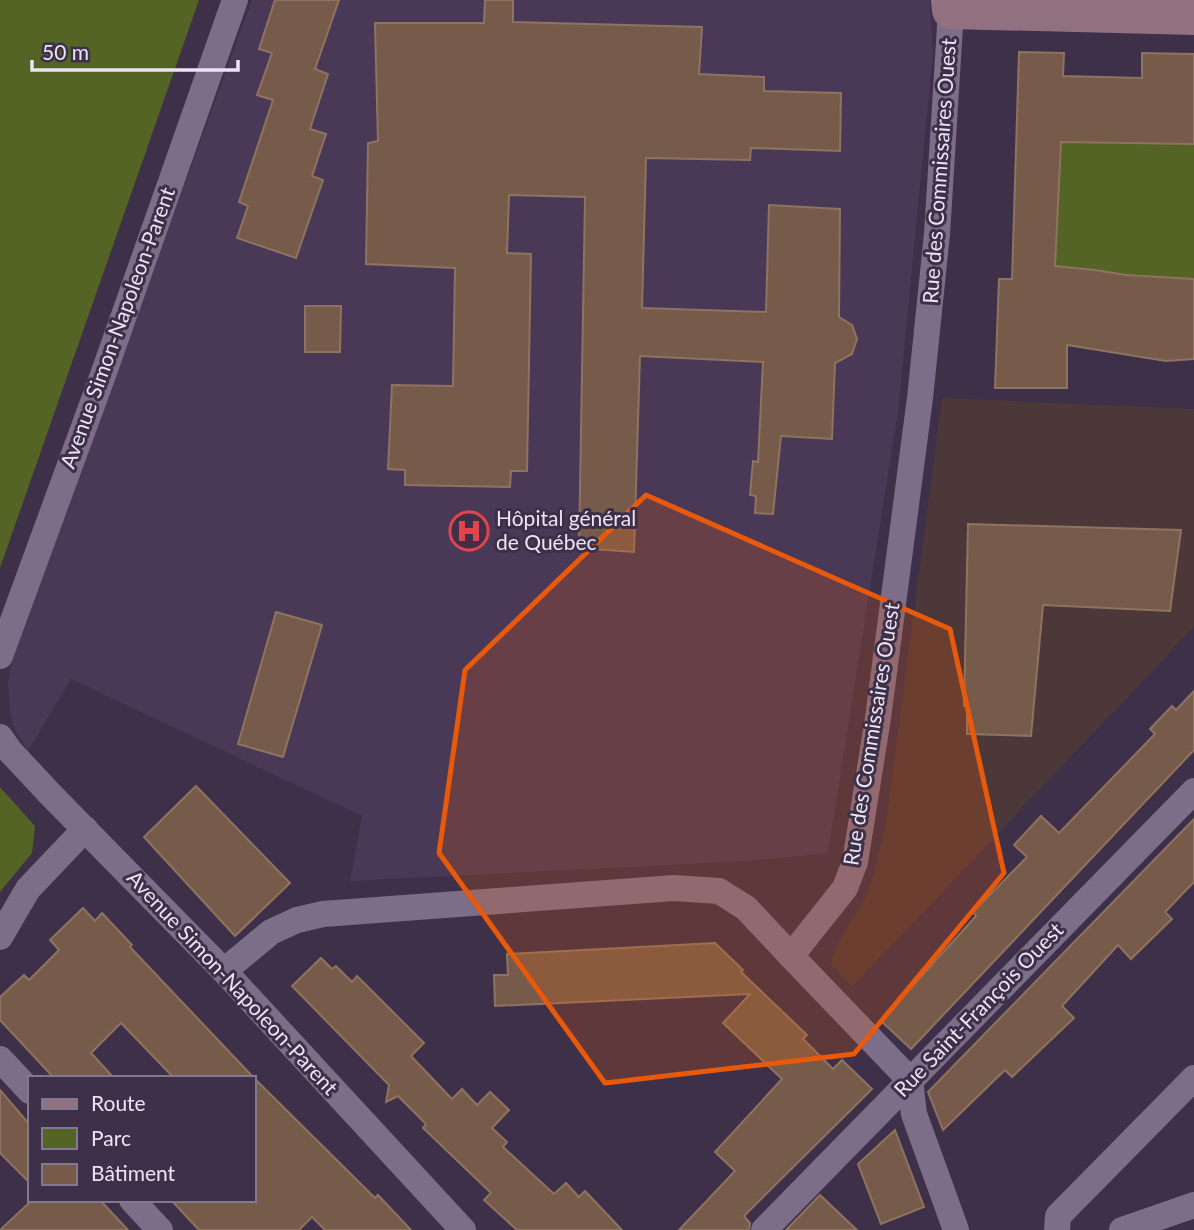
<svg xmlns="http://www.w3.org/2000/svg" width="1194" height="1230" font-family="Lato,sans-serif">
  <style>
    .built { fill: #493957 }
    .education { fill: #4d3839 }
    .green { fill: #536424 }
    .building { fill: #765b4a; stroke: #8f7361; stroke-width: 2 }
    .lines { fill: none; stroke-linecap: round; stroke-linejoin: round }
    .street { stroke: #7c6d88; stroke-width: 26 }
    .secondary { stroke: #917180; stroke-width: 38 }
    .marked { fill: #e8590c; fill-opacity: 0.2; stroke: #e8590c; stroke-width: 5; stroke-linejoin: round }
    .labels { text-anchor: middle; stroke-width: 6; stroke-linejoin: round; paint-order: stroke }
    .street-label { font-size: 21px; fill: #ece4f4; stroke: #3d3048 }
    .poi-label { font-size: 21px; fill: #ece4f4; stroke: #3d3048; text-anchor: start }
  </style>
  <rect width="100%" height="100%" fill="#3d3048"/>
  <path class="built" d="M 252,0 L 930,0 L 933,54 L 898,411 L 828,853 L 747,861 L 350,881 L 362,816 L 71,679 L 28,751 L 15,730 L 10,713 L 8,681 L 14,651 Z"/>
  <path class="education" d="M 942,398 L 1194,409 L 1194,627 L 852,987 L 831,965 L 834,950 L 869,891 L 886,824 Z"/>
  <g class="green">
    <path d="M 0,0 L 199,0 L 0,568 Z"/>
    <path d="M 1061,142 L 1194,144 L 1194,279 L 1126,275 L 1068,268 L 1054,274 Z"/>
    <path d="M 0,787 L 35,826 L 32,853 L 0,892 Z"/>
  </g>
  <g class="building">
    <path d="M 275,0 L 339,0 L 315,69 L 328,74 L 310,129 L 326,134 L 312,176 L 323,180 L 296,258 L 237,238 L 248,206 L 239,202 L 273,100 L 257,95 L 272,53 L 259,49 Z"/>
    <path d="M 485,0 L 513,0 L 513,22 L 702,27 L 699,74 L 764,77 L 764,91 L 841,93 L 840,151 L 751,148 L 750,160 L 646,158 L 642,308 L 766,312 L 769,205 L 840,209 L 839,317 L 852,325 L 857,339 L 852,354 L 835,363 L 832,439 L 781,436 L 773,514 L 755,513 L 756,496 L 750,495 L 753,461 L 758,462 L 763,362 L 640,356 L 634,552 L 579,548 L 585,197 L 509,195 L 507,253 L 531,254 L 527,471 L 511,471 L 510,487 L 405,485 L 405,470 L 388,469 L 392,385 L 453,386 L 455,268 L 366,264 L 368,143 L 378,141 L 375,23 L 484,23 Z"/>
    <path d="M 1019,52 L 1064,53 L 1063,76 L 1142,78 L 1142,53 L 1194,54 L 1194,144 L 1061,142 L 1055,266 L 1095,270 L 1126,275 L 1194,279 L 1194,359 L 1166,361 L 1067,345 L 1067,388 L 995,388 L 999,279 L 1012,279 Z"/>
    <path d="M 305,306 L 341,306 L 340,352 L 305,352 Z"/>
    <path d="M 968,524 L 1181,530 L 1170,611 L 1043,605 L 1031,736 L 967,734 L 967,706 L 964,706 Z"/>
    <path d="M 276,612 L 322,625 L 283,757 L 238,744 Z"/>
    <path d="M 1194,691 L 1194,750 L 911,1049 L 881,1021 L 976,916 L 973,912 L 1027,857 L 1014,845 L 1041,816 L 1059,833 L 1155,734 L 1150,729 L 1172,706 L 1176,710 Z"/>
    <path d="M 196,786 L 290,883 L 235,936 L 144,837 Z"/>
    <path d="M 1194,819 L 1194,882 L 1165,912 L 1172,919 L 1131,959 L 1118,945 L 1062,1006 L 1074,1018 L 1012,1077 L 1005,1070 L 943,1130 L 928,1092 Z"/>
    <path d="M 83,908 L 95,921 L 102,913 L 132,945 L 130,947 L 254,1078 L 375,1198 L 378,1195 L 411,1230 L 325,1230 L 312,1217 L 299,1230 L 199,1230 L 171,1200 L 254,1200 L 254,1078 L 174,1078 L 121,1023 L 91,1053 L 114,1078 L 54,1078 L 0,1020 L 0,997 L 24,975 L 29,980 L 59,950 L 50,940 Z"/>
    <path d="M 715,943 L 743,970 L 741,972 L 807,1035 L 803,1039 L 833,1069 L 842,1060 L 872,1089 L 744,1216 L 750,1223 L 749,1230 L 679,1230 L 735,1171 L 715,1152 L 782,1079 L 723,1023 L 750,994 L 495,1006 L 494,975 L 508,975 L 507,954 Z"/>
    <path d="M 321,958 L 332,969 L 336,966 L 352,982 L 357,976 L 424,1043 L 411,1056 L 452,1099 L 462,1089 L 477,1105 L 490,1092 L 509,1110 L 492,1128 L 507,1142 L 503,1147 L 554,1194 L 566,1183 L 579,1197 L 585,1191 L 622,1230 L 517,1230 L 484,1200 L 491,1193 L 423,1128 L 426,1124 L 398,1096 L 386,1102 L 389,1085 L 292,986 Z"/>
    <path d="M 0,1090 L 30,1125 L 30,1183 L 0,1153 Z"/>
    <path d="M 895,1130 L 924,1207 L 881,1224 L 858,1164 Z"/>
    <path d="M 820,1195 L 857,1230 L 786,1230 Z"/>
    <path d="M 32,1200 L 100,1200 L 128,1230 L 0,1230 Z"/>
  </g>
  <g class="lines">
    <g class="street">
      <path d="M 0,656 L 103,375 L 235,0"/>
      <path d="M 0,737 L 9,750 L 50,794 L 224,971 L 463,1230"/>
      <path d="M 0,937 L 28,889 L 85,829"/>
      <path d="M 791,956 L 910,1080 L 914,1114 L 956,1230"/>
      <path d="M 224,971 L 271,932 L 297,920 L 323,914 L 674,888 L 719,891 L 746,908 L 791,956 L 845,888 L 855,862 L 878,718 L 920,398 L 937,234 L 951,10"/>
      <path d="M 0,1059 L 30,1091"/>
      <path d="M 132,1200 L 160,1230"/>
      <path d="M 764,1230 L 1194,791"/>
      <path d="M 1057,1230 L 1058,1216 L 1194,1078"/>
      <path d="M 1122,1230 L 1194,1205"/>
    </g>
    <path class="secondary" d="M 950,0 L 951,10 L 1194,16"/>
  </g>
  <path class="marked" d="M 646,495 L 950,629 L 1004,873 L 854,1054 L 605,1083 L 439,853 L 465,670 Z"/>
  <defs>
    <g id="hospital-ring" transform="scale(2.0125)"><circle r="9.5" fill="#3d3048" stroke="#e0444e" stroke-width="1.5"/><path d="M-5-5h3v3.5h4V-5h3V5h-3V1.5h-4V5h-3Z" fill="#e0444e"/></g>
  </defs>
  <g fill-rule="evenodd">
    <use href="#hospital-ring" x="469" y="531"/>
  </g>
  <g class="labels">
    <g class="street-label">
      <text transform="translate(940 171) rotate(-86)" y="7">Rue des Commissaires Ouest</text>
      <text transform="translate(118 328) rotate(-70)" y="7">Avenue Simon-Napoleon-Parent</text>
      <text transform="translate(872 734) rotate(-81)" y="7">Rue des Commissaires Ouest</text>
      <text transform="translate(232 983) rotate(47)" y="7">Avenue Simon-Napoleon-Parent</text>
      <text transform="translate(979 1010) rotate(-46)" y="7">Rue Saint-François Ouest</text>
    </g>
    <g class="poi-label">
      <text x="496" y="526">Hôpital général<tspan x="496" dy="24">de Québec</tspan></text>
    </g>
  </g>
  <rect x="28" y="1076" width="228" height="126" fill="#3d3048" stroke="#83788d" stroke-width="2"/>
  <rect x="42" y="1099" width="35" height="10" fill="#917180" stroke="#83788d" stroke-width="2"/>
  <text x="91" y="1111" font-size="21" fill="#ece4f4">Route</text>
  <rect x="42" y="1128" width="35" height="21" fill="#536424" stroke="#83788d" stroke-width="2"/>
  <text x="91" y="1146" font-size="21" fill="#ece4f4">Parc</text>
  <rect x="42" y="1164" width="35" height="21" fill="#765b4a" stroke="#83788d" stroke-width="2"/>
  <text x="91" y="1181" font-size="21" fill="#ece4f4">Bâtiment</text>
  <path d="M32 60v10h206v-10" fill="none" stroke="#ece4f4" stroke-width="3.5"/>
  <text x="42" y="60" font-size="21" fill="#ece4f4" stroke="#3d3048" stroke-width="5" paint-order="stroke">50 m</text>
</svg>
